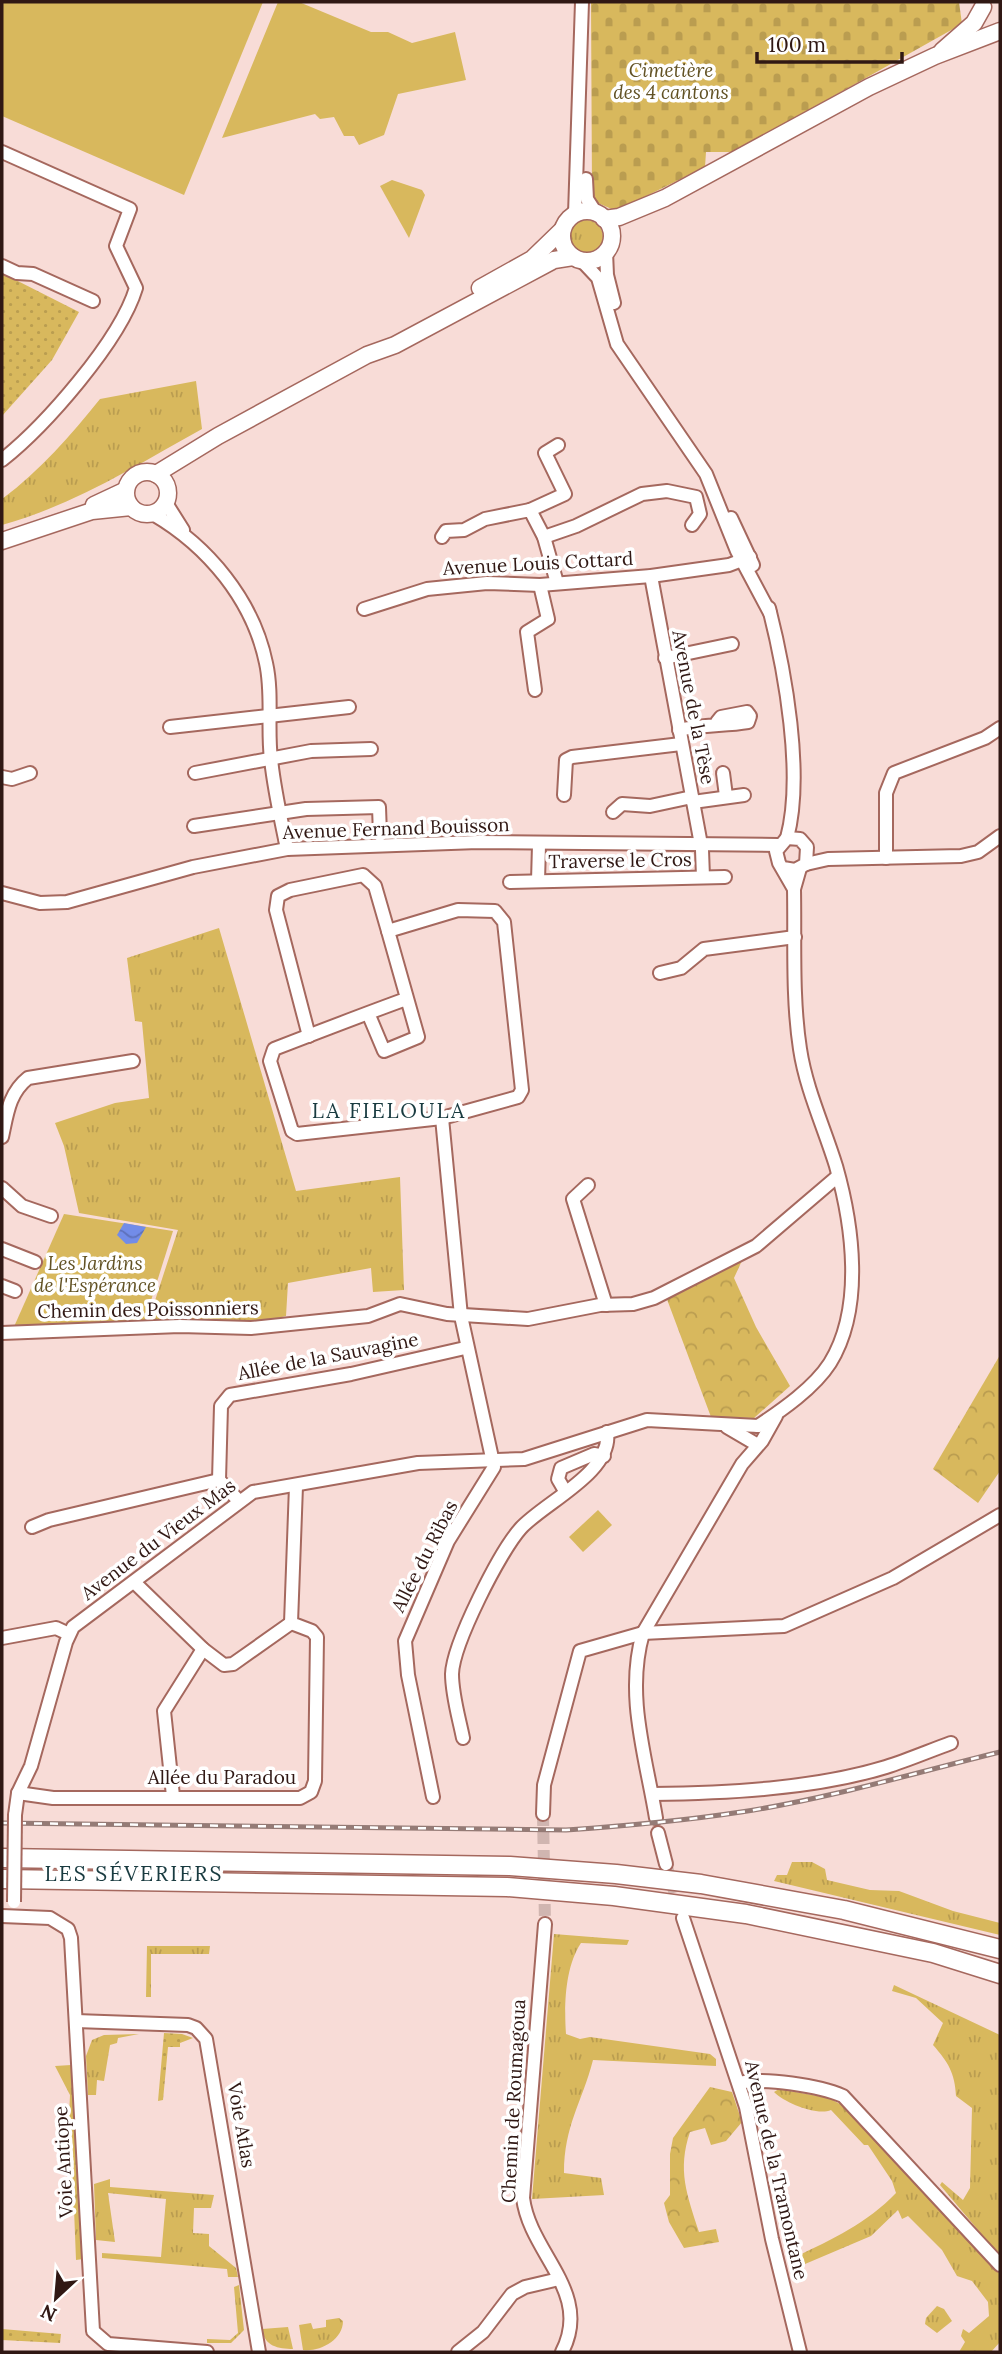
<svg xmlns="http://www.w3.org/2000/svg" width="1002" height="2354" font-family="Lora,serif">
  <style>
    .grass { fill: url(#grass-tufts) }
    .forest { fill: url(#forest-crowns) }
    .cemetery { fill: url(#cemetery-stones) }
    .park { fill: #d8b85d }
    .garden { fill: url(#garden-dots) }
    .water { fill: url(#water-waves) }
    .lines { fill: none; stroke-linecap: round; stroke-linejoin: round }
    .minor-tunnel { stroke: #d0b5b0; stroke-width: 12; stroke-dasharray: 12 6; stroke-linecap: butt }
    .minor-casing { stroke: #a5685e; stroke-width: 16 }
    .major-casing { stroke: #a5685e; stroke-width: 19 }
    .highway-casing { stroke: #a5685e; stroke-width: 21 }
    .minor { stroke: #fff; stroke-width: 12 }
    .major { stroke: #fff; stroke-width: 16 }
    .highway { stroke: #fff; stroke-width: 18 }
    .rail-casing { stroke: #957b76; stroke-width: 5 }
    .rail { stroke: #fff; stroke-width: 2.5; stroke-dasharray: 8; stroke-linecap: butt }
    .minor-bridge-casing { stroke: #a5685e; stroke-width: 16; stroke-linecap: butt }
    .minor-bridge { stroke: #fff; stroke-width: 12 }
    .labels { text-anchor: middle; stroke-width: 7; stroke-linejoin: round; paint-order: stroke }
    .park-label { font-size: 19px; font-style: italic; fill: #625224; stroke: #fff }
    .street-label { font-size: 19px; fill: #301814; stroke: #fff }
    .neighbourhood-label { font-size: 21px; letter-spacing: 2px; fill: #193b40; stroke: #fff }
  </style>
  <defs>
    <pattern id="grass-tufts" width="24" height="20" patternUnits="userSpaceOnUse" patternTransform="scale(1.75)"><rect width="24" height="20" fill="#d8b85d"/><path d="M3 7l-1-3M5 7V3M7 7l1-3M15 17l-1-3M17 17v-4M19 17l1-3" fill="none" stroke="#ba9d50"/></pattern>
    <pattern id="forest-crowns" width="20" height="18" patternUnits="userSpaceOnUse" patternTransform="scale(1.75)"><rect width="20" height="18" fill="#d8b85d"/><path d="M2 6a3 3 0 1 1 6 0M12 15a3 3 0 1 1 6 0" fill="none" stroke="#ba9d50"/></pattern>
    <pattern id="cemetery-stones" width="16" height="16" patternUnits="userSpaceOnUse" patternTransform="scale(1.75)"><rect width="16" height="16" fill="#d8b85d"/><path d="M2 7V4a2 2 0 0 1 4 0v3zM10 15v-3a2 2 0 0 1 4 0v3z" fill="#ba9d50"/></pattern>
    <pattern id="garden-dots" width="8" height="8" patternUnits="userSpaceOnUse" patternTransform="scale(1.75)"><rect width="8" height="8" fill="#d8b85d"/><path d="M2 2h.1M6 6h.1" fill="none" stroke="#ba9d50" stroke-width="1.8" stroke-linecap="round"/></pattern>
    <pattern id="water-waves" width="16" height="10" patternUnits="userSpaceOnUse" patternTransform="scale(1.75)"><rect width="16" height="10" fill="#728ce8"/><path d="M0 5q4-4 8 0t8 0" fill="none" stroke="#5e71bb"/></pattern>
  </defs>
  <rect width="100%" height="100%" fill="#f8dcd7"/>
  <g class="grass">
    <circle cx="586" cy="237" r="17"/>
    <path d="M 196,381 L 202,429 C 137,465 74,505 2,525 L 2,499 C 41,470 70,436 100,399 Z"/>
    <path d="M 219,928 L 296,1191 L 400,1177 L 404,1290 L 373,1292 L 371,1268 L 288,1283 L 286,1316 L 253,1324 L 148,1322 L 178,1230 L 79,1213 L 64,1146 L 55,1123 L 115,1103 L 149,1098 L 142,1022 L 135,1021 L 127,958 Z"/>
    <path d="M 792,1862 L 812,1862 L 825,1869 L 827,1880 L 870,1890 L 899,1891 L 953,1911 L 1000,1923 L 1000,1935 L 774,1881 L 777,1875 L 787,1875 Z"/>
    <path d="M 554,1934 L 629,1940 L 627,1945 L 581,1943 C 565,1967 564,2005 566,2034 L 580,2039 L 590,2037 L 710,2054 L 716,2059 L 716,2066 L 593,2060 C 582,2103 564,2125 564,2173 L 601,2178 L 604,2195 L 532,2199 Z"/>
    <path d="M 147,1946 L 210,1946 L 209,1954 L 151,1954 L 151,1997 L 146,1997 Z"/>
    <path d="M 894,1985 L 1000,2035 L 1000,2256 L 940,2185 L 942,2182 L 963,2200 L 970,2188 L 972,2108 L 956,2096 C 955,2073 948,2062 933,2045 L 943,2023 L 916,1998 L 892,1991 Z"/>
    <path d="M 139,2034 L 118,2038 L 117,2043 L 110,2045 L 104,2081 L 97,2080 L 96,2095 L 88,2095 L 86,2056 L 92,2040 L 104,2035 Z"/>
    <path d="M 71,2065 L 83,2259 L 76,2260 L 74,2209 L 59,2196 L 61,2188 L 71,2187 L 67,2143 L 61,2139 L 69,2116 L 70,2095 L 55,2066 Z"/>
    <path d="M 779,2089 L 829,2098 L 847,2108 L 1000,2274 L 1000,2342 L 991,2352 L 959,2352 L 965,2342 L 961,2336 L 963,2329 L 969,2333 L 989,2316 L 988,2302 L 972,2281 L 957,2276 L 942,2250 L 908,2216 L 902,2219 L 898,2210 L 871,2236 L 798,2267 L 795,2257 C 833,2239 867,2223 896,2193 L 892,2181 L 868,2145 L 864,2145 L 831,2110 C 817,2116 785,2103 774,2092 Z"/>
    <path d="M 110,2179 L 110,2187 L 214,2195 L 211,2208 L 194,2208 L 193,2233 L 209,2234 L 209,2246 L 236,2268 L 238,2277 L 228,2277 L 227,2269 L 102,2258 L 102,2253 L 161,2257 L 166,2199 L 108,2193 L 115,2242 L 96,2240 L 94,2184 Z"/>
    <path d="M 239,2285 L 244,2330 L 231,2343 L 207,2343 L 207,2339 L 230,2340 L 238,2333 L 234,2287 Z"/>
    <path d="M 937,2306 L 944,2309 L 952,2321 L 937,2333 L 925,2324 L 926,2318 Z"/>
    <path d="M 339,2318 L 343,2321 C 343,2340 320,2352 303,2350 L 299,2325 L 311,2323 L 313,2329 L 326,2327 L 326,2320 Z"/>
    <path d="M 288,2327 L 293,2349 C 278,2349 264,2346 262,2329 Z"/>
  </g>
  <g class="forest">
    <path d="M 745,1254 L 734,1278 L 756,1327 L 790,1386 L 754,1418 L 711,1417 L 665,1294 Z"/>
    <path d="M 1000,1355 L 1000,1471 L 978,1503 L 933,1469 Z"/>
    <path d="M 710,2087 L 732,2092 L 742,2122 L 726,2141 L 711,2145 L 705,2128 L 690,2132 C 677,2170 687,2195 699,2232 L 716,2229 L 719,2242 L 684,2248 L 669,2222 L 664,2203 L 670,2195 L 670,2154 L 673,2138 Z"/>
  </g>
  <path class="cemetery" d="M 591,2 L 959,2 L 962,24 L 734,152 L 706,152 L 705,167 L 616,211 L 598,203 L 592,192 Z"/>
  <g class="park">
    <path d="M 2,2 L 263,2 L 184,195 L 2,116 Z"/>
    <path d="M 278,2 L 299,2 L 371,32 L 388,32 L 412,43 L 455,32 L 466,80 L 398,94 L 384,135 L 359,145 L 354,136 L 344,136 L 334,117 L 320,119 L 315,114 L 222,138 Z"/>
    <path d="M 392,180 L 422,190 L 425,195 L 409,238 L 380,186 Z"/>
    <path d="M 64,1214 L 173,1231 L 143,1326 L 13,1329 Z"/>
    <path d="M 598,1510 L 612,1525 L 583,1552 L 569,1537 Z"/>
  </g>
  <g class="garden">
    <path d="M 2,273 L 79,312 L 52,360 L 2,416 Z"/>
    <path d="M 164,2033 L 182,2034 L 193,2038 L 180,2043 L 180,2047 L 168,2047 L 163,2100 L 158,2101 Z"/>
    <path d="M 2,2329 L 61,2334 L 60,2343 L 2,2340 Z"/>
  </g>
  <path class="water" d="M 124,1223 L 146,1227 L 137,1243 L 126,1244 L 117,1235 Z"/>
  <g class="lines">
    <g class="minor-tunnel">
      <path d="M 543,1814 L 545,1924"/>
      <path d="M 666,1864 L 680,1911"/>
    </g>
    <g class="minor-casing">
      <g id="minor">
        <path d="M 2,152 L 130,209 L 116,246 L 136,288 C 120,341 45,426 2,460"/>
        <path d="M 586,179 L 587,199 L 596,213"/>
        <path d="M 575,214 L 582,2"/>
        <path d="M 606,252 L 607,275 L 614,303"/>
        <path d="M 582,261 L 598,278 L 617,344 L 706,474 L 737,551 L 770,613"/>
        <path d="M 2,266 L 17,273 L 33,274 L 93,301"/>
        <path d="M 166,503 L 183,530"/>
        <path d="M 530,510 L 565,494 L 545,453 L 558,445"/>
        <path d="M 153,514 C 208,546 253,600 266,663 C 273,694 267,728 271,759 C 274,789 281,819 287,849"/>
        <path d="M 731,518 L 753,565"/>
        <path d="M 442,537 L 446,531 L 464,530 L 485,519 L 530,510 L 544,537 L 557,583"/>
        <path d="M 544,537 L 576,526 L 642,494 L 667,491 L 696,497 L 700,514 L 692,525"/>
        <path d="M 651,576 L 702,850 L 703,877"/>
        <path d="M 769,608 C 785,671 804,775 787,838"/>
        <path d="M 364,609 L 427,589 L 487,583 L 540,585 L 651,576 L 729,565 L 750,557"/>
        <path d="M 665,658 L 732,644"/>
        <path d="M 535,690 L 527,632 L 548,619 L 540,585"/>
        <path d="M 170,727 L 349,707"/>
        <path d="M 679,730 C 703,724 724,726 748,722 L 750,716 L 747,712 L 721,717 L 717,722"/>
        <path d="M 195,773 L 311,751 L 371,749"/>
        <path d="M 723,773 L 726,796"/>
        <path d="M 2,777 L 12,779 L 30,773"/>
        <path d="M 564,795 L 566,760 L 572,757 L 681,744"/>
        <path d="M 693,802 L 744,795"/>
        <path d="M 613,812 L 622,804 L 650,806 L 692,797"/>
        <path d="M 194,826 L 306,809 L 379,807 L 380,835"/>
        <path d="M 886,858 L 886,793 L 894,773 L 985,738 L 1000,728"/>
        <path d="M 806,864 L 828,859 L 961,856 L 978,852 L 1000,836"/>
        <path d="M 783,868 L 795,870 L 806,864 L 807,847 L 800,839 L 787,838 L 776,851 L 779,863 L 794,889"/>
        <path d="M 538,881 L 539,845"/>
        <path d="M 510,882 L 725,877"/>
        <path d="M 2,893 L 40,903 L 67,902 L 193,867 L 287,849 L 478,842 L 778,845"/>
        <path d="M 660,973 L 681,968 L 704,949 L 795,937"/>
        <path d="M 368,1013 L 384,1051 L 418,1037 L 388,931 L 458,910 L 495,911 L 504,922 L 522,1090 L 518,1097 L 442,1118 L 297,1134 L 292,1131 L 270,1061 L 274,1049 C 318,1032 362,1015 406,999"/>
        <path d="M 309,1036 L 276,910 L 278,896 L 290,890 L 363,875 L 375,886 L 388,931"/>
        <path d="M 2,1137 C 7,1114 9,1093 28,1078 L 133,1061"/>
        <path d="M 588,1185 L 573,1199 L 606,1305"/>
        <path d="M 2,1188 L 22,1206 L 51,1216"/>
        <path d="M 2,1249 L 35,1262"/>
        <path d="M 2,1286 L 15,1291"/>
        <path d="M 2,1333 L 180,1326 L 251,1328 L 368,1316 L 400,1304 L 447,1314 L 528,1319 L 600,1305 L 633,1304 L 654,1298 L 756,1246 L 838,1176"/>
        <path d="M 758,1426 C 782,1410 814,1388 830,1363 C 864,1308 853,1226 836,1166 C 824,1127 806,1089 800,1049 C 792,997 795,942 794,889 L 800,868"/>
        <path d="M 727,1427 L 756,1444"/>
        <path d="M 565,1491 L 558,1479 L 561,1468 L 594,1454 L 604,1456"/>
        <path d="M 239,1501 L 219,1480 L 221,1406 L 230,1395 L 351,1374 L 465,1348"/>
        <path d="M 32,1527 L 49,1520 L 219,1480"/>
        <path d="M 134,1582 L 203,1649 L 224,1665 L 233,1664 L 291,1623"/>
        <path d="M 2,1638 L 56,1628 L 69,1634"/>
        <path d="M 463,1738 C 459,1718 452,1695 452,1674 C 453,1644 500,1551 521,1528 C 545,1502 613,1472 607,1432"/>
        <path d="M 18,1793 L 53,1798 L 300,1798 L 311,1792 L 315,1781 L 317,1637 L 312,1631 L 291,1623 L 296,1486"/>
        <path d="M 652,1794 C 727,1793 814,1789 886,1767 C 908,1760 929,1751 951,1743"/>
        <path d="M 173,1796 L 164,1711 L 203,1649"/>
        <path d="M 433,1797 L 408,1675 L 405,1641 L 448,1541 L 494,1467 L 461,1316 L 442,1118"/>
        <path d="M 543,1814 L 544,1785 L 580,1651 L 643,1633 L 784,1626 L 893,1578 L 1000,1515"/>
        <path d="M 15,1815 L 18,1793 L 31,1766 L 66,1642 L 73,1627 L 253,1492 L 418,1463 L 524,1459 L 647,1420 L 758,1426"/>
        <path d="M 656,1818 C 646,1757 625,1695 643,1633 L 742,1464 L 762,1441 L 776,1416"/>
        <path d="M 658,1833 L 666,1864"/>
        <path d="M 2,1916 L 50,1918 L 68,1929 L 71,1938 L 93,2331 L 108,2344 L 207,2352"/>
        <path d="M 683,1918 L 746,2107 L 772,2239 L 800,2352"/>
        <path d="M 545,1924 L 523,2198 C 530,2254 593,2292 562,2352"/>
        <path d="M 76,2021 L 188,2025 L 196,2028 L 206,2039 L 259,2352"/>
        <path d="M 739,2083 C 764,2077 820,2086 843,2096 L 1000,2265"/>
        <path d="M 458,2352 L 483,2332 L 512,2294 L 525,2287 L 559,2279"/>
      </g>
    </g>
    <g class="major-casing">
      <g id="major">
        <path d="M 942,51 L 974,23 L 983,7"/>
        <circle cx="587" cy="236" r="25"/>
        <path d="M 604,219 L 619,217 L 665,198 L 869,87 L 935,56 L 1000,31"/>
        <path d="M 480,288 L 532,259 L 562,230"/>
        <circle cx="147" cy="493" r="21"/>
        <path d="M 156,474 L 218,436 L 367,355 L 395,345 L 554,260 L 573,257"/>
        <path d="M 94,505 L 126,490"/>
        <path d="M 2,541 L 92,511 L 131,507"/>
      </g>
    </g>
    <g class="highway-casing">
      <g id="highway">
        <path d="M 2,1858 L 510,1866 L 616,1874 L 701,1884 L 844,1910 L 1000,1949"/>
        <path d="M 2,1879 L 507,1887 L 614,1896 L 746,1914 L 933,1953 L 1000,1974"/>
      </g>
    </g>
    <use href="#minor" class="minor"/>
    <use href="#major" class="major"/>
    <use href="#highway" class="highway"/>
    <g class="rail-casing">
      <path id="rail" d="M 2,1823 L 566,1830 C 624,1826 682,1821 741,1812 C 828,1799 914,1773 1000,1752"/>
    </g>
    <use href="#rail" class="rail"/>
    <g class="minor-bridge-casing">
      <path id="minor-bridge" d="M 14,1902 L 15,1815"/>
    </g>
    <use href="#minor-bridge" class="minor-bridge"/>
  </g>
  <g class="labels">
    <g class="park-label">
      <text x="671" y="77">Cimetière<tspan x="671" dy="22">des 4 cantons</tspan></text>
      <text x="95" y="1270">Les Jardins<tspan x="95" dy="22">de l'Espérance</tspan></text>
    </g>
    <g class="street-label">
      <text transform="translate(538 563) rotate(-3)" y="7">Avenue Louis Cottard</text>
      <text transform="translate(694 707) rotate(79)" y="7">Avenue de la Tèse</text>
      <text transform="translate(396 828) rotate(-2)" y="7">Avenue Fernand Bouisson</text>
      <text transform="translate(620 860) rotate(-1)" y="7">Traverse le Cros</text>
      <text transform="translate(148 1309) rotate(-1)" y="7">Chemin des Poissonniers</text>
      <text transform="translate(328 1356) rotate(-11)" y="7">Allée de la Sauvagine</text>
      <text transform="translate(158 1539) rotate(-37)" y="7">Avenue du Vieux Mas</text>
      <text transform="translate(424 1556) rotate(-63)" y="7">Allée du Ribas</text>
      <text x="222" y="1784">Allée du Paradou</text>
      <text transform="translate(513 2101) rotate(-87)" y="7">Chemin de Roumagoua</text>
      <text transform="translate(242 2125) rotate(80)" y="7">Voie Atlas</text>
      <text transform="translate(63 2162) rotate(-93)" y="7">Voie Antiope</text>
      <text transform="translate(777 2170) rotate(77)" y="7">Avenue de la Tramontane</text>
    </g>
    <g class="neighbourhood-label">
      <text x="389" y="1118">LA FIELOULA</text>
      <text x="134" y="1881">LES SÉVERIERS</text>
    </g>
  </g>
  <rect width="1002" height="2354" fill="none" stroke="#301814" stroke-width="7"/>
  <g transform="translate(56 2298) rotate(206)" stroke="#ffffff" stroke-width="5" paint-order="stroke">
  <path d="M0-5L12 26L0 18L-12 26Z" fill="#301814"/>
  <text y="-10" font-size="19" font-weight="bold" text-anchor="middle" fill="#301814">N</text>
  </g>
  <path d="M757 52v10h145v-10" fill="none" stroke="#301814" stroke-width="3.5"/>
  <text x="768" y="52" font-size="21" fill="#301814" stroke="#ffffff" stroke-width="5" paint-order="stroke">100 m</text>
</svg>
